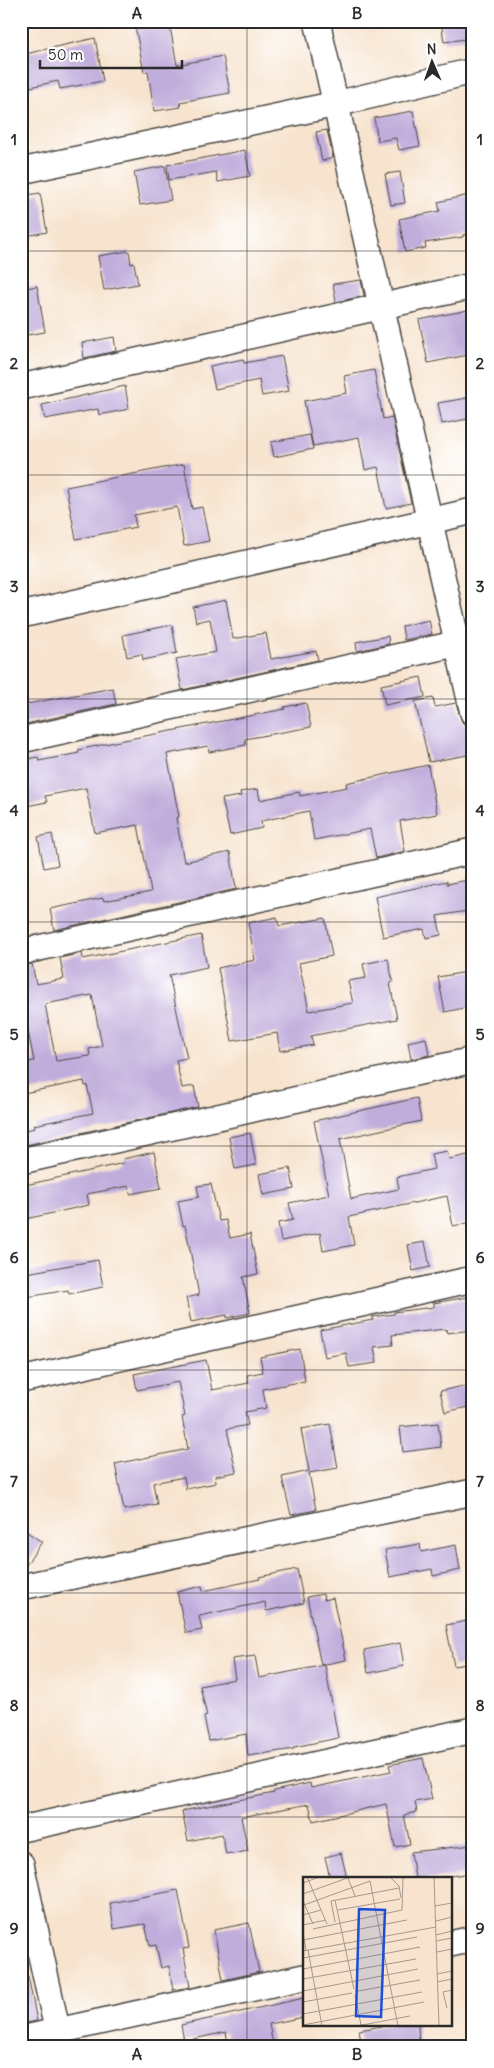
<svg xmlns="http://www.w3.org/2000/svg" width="494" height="2068" font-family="Delius,sans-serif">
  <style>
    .building { fill: #c1addc; fill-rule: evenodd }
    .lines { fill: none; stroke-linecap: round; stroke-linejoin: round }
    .minor-casing { stroke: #4a4743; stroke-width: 28 }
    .minor { stroke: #fff; stroke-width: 25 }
    .grid { fill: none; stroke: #2b2b2b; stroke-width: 1; stroke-opacity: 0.55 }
    .inset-road { fill: none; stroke: #a5998d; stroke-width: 1 }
    .view { fill: #1d4ed8; fill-opacity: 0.15; stroke: #1d4ed8; stroke-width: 2.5 }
    .inset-edge { fill: none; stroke: #2b2b2b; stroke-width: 2.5 }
    .neatline { fill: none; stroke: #2b2b2b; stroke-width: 2 }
    .grid-label { font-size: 16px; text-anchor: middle; font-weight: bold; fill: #2b2b2b }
  </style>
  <rect width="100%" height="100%" fill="#fff"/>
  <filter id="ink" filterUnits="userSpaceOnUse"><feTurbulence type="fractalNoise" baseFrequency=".02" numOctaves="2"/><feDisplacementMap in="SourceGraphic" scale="10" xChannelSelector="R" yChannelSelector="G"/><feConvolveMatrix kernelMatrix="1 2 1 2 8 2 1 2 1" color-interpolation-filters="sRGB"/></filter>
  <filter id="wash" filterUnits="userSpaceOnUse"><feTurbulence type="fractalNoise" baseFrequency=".0096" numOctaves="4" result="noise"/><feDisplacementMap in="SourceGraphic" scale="20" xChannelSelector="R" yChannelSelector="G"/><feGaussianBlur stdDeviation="1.12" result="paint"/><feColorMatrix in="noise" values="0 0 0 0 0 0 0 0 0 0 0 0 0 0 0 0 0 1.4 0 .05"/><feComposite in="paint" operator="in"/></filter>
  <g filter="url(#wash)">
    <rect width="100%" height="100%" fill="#f7e3ce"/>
    <g id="blocks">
      <g class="building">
        <path d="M 134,21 L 169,21 L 177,65 L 223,56 L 230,93 L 180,102 L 181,107 L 154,111 L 148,71 L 144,72 Z"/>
        <path d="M 441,21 L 473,21 L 473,38 L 444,42 Z"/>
        <path d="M 95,38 L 103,81 L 60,89 L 58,81 L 21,89 L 21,55 Z"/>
        <path d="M 413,111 L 420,146 L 399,150 L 396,138 L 378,141 L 374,118 Z"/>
        <path d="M 327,130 L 333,158 L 322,161 L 316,132 Z"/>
        <path d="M 245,150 L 250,176 L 218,182 L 216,172 L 169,180 L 167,165 Z"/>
        <path d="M 165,166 L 171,200 L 140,205 L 134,172 Z"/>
        <path d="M 400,172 L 405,203 L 391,205 L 385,174 Z"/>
        <path d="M 40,193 L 47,232 L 21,237 L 21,196 Z"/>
        <path d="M 473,194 L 473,233 L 463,235 L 463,237 L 425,243 L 426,248 L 405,252 L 399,219 L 440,211 L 438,202 Z"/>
        <path d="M 129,251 L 131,264 L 134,263 L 138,284 L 104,290 L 98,256 Z"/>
        <path d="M 361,280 L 364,296 L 336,302 L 333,284 Z"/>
        <path d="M 37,286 L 45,332 L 21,336 L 21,289 Z"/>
        <path d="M 473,309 L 473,354 L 428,363 L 419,320 Z"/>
        <path d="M 114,337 L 116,351 L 84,358 L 82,343 Z"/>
        <path d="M 282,356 L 289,391 L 262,396 L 259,380 L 215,389 L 210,366 L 243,359 L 244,363 Z"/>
        <path d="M 374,370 L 383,419 L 392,417 L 411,503 L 386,508 L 378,467 L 365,470 L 359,437 L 313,446 L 304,401 L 347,393 L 344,376 Z"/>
        <path d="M 125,386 L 129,409 L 99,415 L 98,409 L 45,419 L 42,405 Z"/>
        <path d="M 473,397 L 473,418 L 442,424 L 438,403 Z"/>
        <path d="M 310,435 L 313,449 L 274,457 L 271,442 Z"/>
        <path d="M 184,464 L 192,509 L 202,507 L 209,541 L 184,546 L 177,507 L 134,515 L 136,527 L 76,539 L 66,487 Z"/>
        <path d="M 226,600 L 233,639 L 266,633 L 271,659 L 316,651 L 318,660 L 182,690 L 176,659 L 216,652 L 210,619 L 196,622 L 193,607 Z"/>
        <path d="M 429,620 L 432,634 L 404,640 L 402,626 Z"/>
        <path d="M 172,625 L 177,653 L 143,660 L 142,654 L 127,657 L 123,635 Z"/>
        <path d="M 388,636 L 389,644 L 357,651 L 356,642 Z"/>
        <path d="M 421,677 L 425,697 L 385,705 L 381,685 Z"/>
        <path d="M 113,688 L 116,704 L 21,725 L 21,705 Z"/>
        <path d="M 433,698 L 435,707 L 456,703 L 462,722 L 468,727 L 473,754 L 429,762 L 415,701 Z"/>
        <path d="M 306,703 L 311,727 L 245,739 L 246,745 L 209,752 L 208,746 L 167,754 L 179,817 L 176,818 L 184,862 L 230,852 L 236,889 L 54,930 L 50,909 L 103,898 L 104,901 L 151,892 L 138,825 L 95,833 L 86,788 L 45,796 L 47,802 L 21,807 L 21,760 L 38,757 L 39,761 L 79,753 L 78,750 L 119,741 L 285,709 L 284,707 Z"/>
        <path d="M 428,765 L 437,814 L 400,821 L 405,851 L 376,858 L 370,829 L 314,840 L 309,811 L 261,821 L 262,828 L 230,835 L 222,799 L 241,796 L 240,792 L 258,789 L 260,800 L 299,792 L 300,796 L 347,787 L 346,783 Z"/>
        <path d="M 52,834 L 58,865 L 44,868 L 38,837 Z"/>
        <path d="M 473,879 L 473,910 L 437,916 L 441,935 L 426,938 L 424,929 L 383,937 L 375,897 L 447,881 L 447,884 Z"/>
        <path d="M 277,917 L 279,926 L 325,918 L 332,956 L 299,963 L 309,1011 L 353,1003 L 348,981 L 366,978 L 363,964 L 388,959 L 393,982 L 390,983 L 397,1019 L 311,1036 L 313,1045 L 280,1051 L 277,1033 L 232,1041 L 218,968 L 255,960 L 248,923 Z"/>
        <path d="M 201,935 L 207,967 L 169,975 L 187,1058 L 176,1060 L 182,1088 L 194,1086 L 198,1107 L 21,1146 L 21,1131 L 35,1128 L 34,1125 L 93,1113 L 87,1085 L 85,1086 L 84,1081 L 24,1093 L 21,1080 L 21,1063 L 34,1061 L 21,996 L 21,966 L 32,964 L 36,984 L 64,979 L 60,958 L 82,953 L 83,959 ZM 92,995 L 102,1046 L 89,1049 L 90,1056 L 56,1061 L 45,1004 Z"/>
        <path d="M 473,971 L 473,1006 L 445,1012 L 438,977 Z"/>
        <path d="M 426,1038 L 429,1055 L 411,1059 L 408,1042 Z"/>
        <path d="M 417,1098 L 421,1121 L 340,1139 L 351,1199 L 399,1189 L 397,1177 L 434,1169 L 431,1154 L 447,1151 L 449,1159 L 473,1154 L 473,1222 L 453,1226 L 447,1196 L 349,1217 L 354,1245 L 323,1251 L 320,1233 L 281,1241 L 278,1223 L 293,1220 L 289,1203 L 329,1195 L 314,1121 Z"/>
        <path d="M 250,1133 L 256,1165 L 235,1169 L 229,1137 Z"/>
        <path d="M 154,1152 L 161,1188 L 130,1194 L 129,1186 L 87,1194 L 89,1205 L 21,1220 L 21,1186 L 124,1163 L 123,1159 Z"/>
        <path d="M 290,1168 L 294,1189 L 263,1195 L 259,1174 Z"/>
        <path d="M 211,1184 L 219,1221 L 226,1220 L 230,1238 L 250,1234 L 258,1274 L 243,1277 L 250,1313 L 227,1318 L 227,1315 L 191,1322 L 186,1298 L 199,1295 L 185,1225 L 183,1226 L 178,1201 L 199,1197 L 197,1186 Z"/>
        <path d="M 425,1242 L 430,1267 L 413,1271 L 408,1245 Z"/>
        <path d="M 98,1260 L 103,1287 L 69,1294 L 68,1290 L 21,1298 L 21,1274 Z"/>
        <path d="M 473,1296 L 473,1330 L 447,1333 L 446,1329 L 392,1335 L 393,1345 L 374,1347 L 377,1363 L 349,1367 L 346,1353 L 325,1357 L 320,1330 L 373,1320 L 372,1317 L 394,1314 L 394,1312 L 434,1307 L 434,1303 Z"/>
        <path d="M 300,1349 L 305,1381 L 263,1389 L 266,1408 L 245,1412 L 248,1425 L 227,1429 L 236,1472 L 215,1476 L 216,1483 L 186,1489 L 184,1477 L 153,1483 L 157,1504 L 124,1510 L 115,1464 L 188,1449 L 182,1417 L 185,1416 L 178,1382 L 137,1390 L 134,1374 L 206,1360 L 212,1390 L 249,1383 L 247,1375 L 263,1372 L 260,1357 Z"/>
        <path d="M 473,1384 L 473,1406 L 445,1412 L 440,1391 Z"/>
        <path d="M 438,1423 L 441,1447 L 403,1452 L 400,1427 Z"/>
        <path d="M 330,1424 L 338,1468 L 309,1473 L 316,1510 L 291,1515 L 282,1477 L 309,1471 L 301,1429 Z"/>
        <path d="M 21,1528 L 42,1542 L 21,1572 Z"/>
        <path d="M 420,1544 L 421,1552 L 456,1545 L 460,1570 L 433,1576 L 432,1569 L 390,1577 L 385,1550 Z"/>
        <path d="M 297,1569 L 304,1603 L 266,1611 L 265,1602 L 199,1616 L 202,1630 L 186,1633 L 177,1592 L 202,1586 L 203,1591 L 260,1579 L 259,1577 Z"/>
        <path d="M 323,1594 L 324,1600 L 333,1598 L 346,1660 L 321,1665 L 307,1597 Z"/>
        <path d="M 473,1620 L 473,1663 L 454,1666 L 446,1625 Z"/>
        <path d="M 400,1643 L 404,1666 L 368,1673 L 364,1650 Z"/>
        <path d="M 255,1656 L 259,1678 L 325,1665 L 338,1738 L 294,1747 L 294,1749 L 248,1756 L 246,1734 L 209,1741 L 204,1717 L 207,1716 L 200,1686 L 235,1679 L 232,1659 Z"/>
        <path d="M 423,1758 L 432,1799 L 415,1802 L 417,1812 L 404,1815 L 410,1844 L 395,1847 L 386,1804 L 313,1821 L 309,1804 L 241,1817 L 248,1851 L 232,1854 L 231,1853 L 226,1854 L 222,1834 L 188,1841 L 182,1811 L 274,1793 L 274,1791 L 310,1783 L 311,1788 L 391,1771 L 389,1765 Z"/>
        <path d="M 473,1845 L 473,1873 L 436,1878 L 415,1878 L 411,1852 Z"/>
        <path d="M 341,1853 L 347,1878 L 330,1878 L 325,1857 Z"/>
        <path d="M 178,1890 L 189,1948 L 183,1949 L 190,1987 L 173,1990 L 169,1966 L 161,1968 L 156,1945 L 150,1946 L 145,1924 L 114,1929 L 110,1903 Z"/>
        <path d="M 249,1923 L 259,1972 L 223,1980 L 214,1930 Z"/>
        <path d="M 28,1976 L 37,2021 L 21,2024 L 21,1977 Z"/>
        <path d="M 304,1998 L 304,2017 L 269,2024 L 273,2045 L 262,2047 L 229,2047 L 226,2032 L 184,2041 L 181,2025 Z"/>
        <path d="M 394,2024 L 418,2024 L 419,2047 L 362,2047 L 359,2030 Z"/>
      </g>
    </g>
  </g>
  <g filter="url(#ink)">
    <use href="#blocks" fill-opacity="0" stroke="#4a4743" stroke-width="1"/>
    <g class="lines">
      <g class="minor-casing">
        <g id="minor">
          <path d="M 317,21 L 473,713"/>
          <path d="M 21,171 L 336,104 L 473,71"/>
          <path d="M 21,387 L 473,286"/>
          <path d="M 21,615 L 473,511"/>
          <path d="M 21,740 L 473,640"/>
          <path d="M 21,952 L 473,851"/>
          <path d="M 21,1161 L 473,1060"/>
          <path d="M 21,1380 L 473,1279"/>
          <path d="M 21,1587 L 473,1492"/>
          <path d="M 21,1829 L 473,1730"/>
          <path d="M 21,1864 L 61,2047"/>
          <path d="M 450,1944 L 473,1939"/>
          <path d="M 21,2039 L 304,1977"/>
        </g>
      </g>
      <use href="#minor" class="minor"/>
    </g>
  </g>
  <path class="grid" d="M 247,21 L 247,2047M 21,251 L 473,251M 21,475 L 473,475M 21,699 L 473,699M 21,922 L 473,922M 21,1146 L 473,1146M 21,1370 L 473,1370M 21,1593 L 473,1593M 21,1817 L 473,1817"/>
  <g transform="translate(303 1877)">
    <rect width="149" height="149" fill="#f7e3ce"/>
    <path class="inset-road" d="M 4,0 L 24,47M 87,0 L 96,9 L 98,21M 131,0 L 136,149M 45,1 L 52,19M 0,6 L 16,0M 0,17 L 47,0M 32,23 L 51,112M 0,24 L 10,47M 1,28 L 67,4 L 95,149M 132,29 L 149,26M 35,33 L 97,22M 0,38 L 18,33M 133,44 L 149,40M 32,45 L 28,24 L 96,11M 0,48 L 23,43M 10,52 L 99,33 L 100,0M 0,56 L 3,73M 133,58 L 149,54M 0,63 L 104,43M 133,64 L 149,61M 5,73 L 19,149M 0,74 L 133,50M 134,75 L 149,72M 0,81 L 114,60M 0,92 L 117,70M 134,97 L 149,94M 0,102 L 113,82M 134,105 L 149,102M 0,114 L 115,92M 55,114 L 117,103M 52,118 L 58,148M 0,125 L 49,116M 144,131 L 140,115 L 149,113M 0,137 L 119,115M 0,148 L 121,125M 54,149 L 107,139"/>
    <path class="view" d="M 56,32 L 82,33 L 78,140 L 53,139 Z"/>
    <rect width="149" height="149" class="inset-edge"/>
  </g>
  <rect width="494" height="2068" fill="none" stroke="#fff" stroke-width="55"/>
  <g transform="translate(432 62) rotate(358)" stroke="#ffffff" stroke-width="4" paint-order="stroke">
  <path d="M0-4L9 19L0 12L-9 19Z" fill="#2b2b2b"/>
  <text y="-8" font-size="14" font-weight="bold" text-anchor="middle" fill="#2b2b2b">N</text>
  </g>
  <path d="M40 60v8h142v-8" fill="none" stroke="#2b2b2b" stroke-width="2.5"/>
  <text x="48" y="60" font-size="15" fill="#2b2b2b" stroke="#ffffff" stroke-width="4" paint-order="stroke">50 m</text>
  <rect x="28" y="28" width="438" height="2012" class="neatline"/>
  <g class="grid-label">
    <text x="137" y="19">A</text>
    <text x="357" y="19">B</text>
    <text x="14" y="145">1</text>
    <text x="480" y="145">1</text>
    <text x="14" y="369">2</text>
    <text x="480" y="369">2</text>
    <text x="14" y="592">3</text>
    <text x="480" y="592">3</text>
    <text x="14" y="816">4</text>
    <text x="480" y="816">4</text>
    <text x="14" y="1040">5</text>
    <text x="480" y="1040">5</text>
    <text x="14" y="1263">6</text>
    <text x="480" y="1263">6</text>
    <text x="14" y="1487">7</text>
    <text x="480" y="1487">7</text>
    <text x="14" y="1711">8</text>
    <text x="480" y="1711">8</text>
    <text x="14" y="1934">9</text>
    <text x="480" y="1934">9</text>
    <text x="137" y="2060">A</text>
    <text x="357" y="2060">B</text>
  </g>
</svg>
